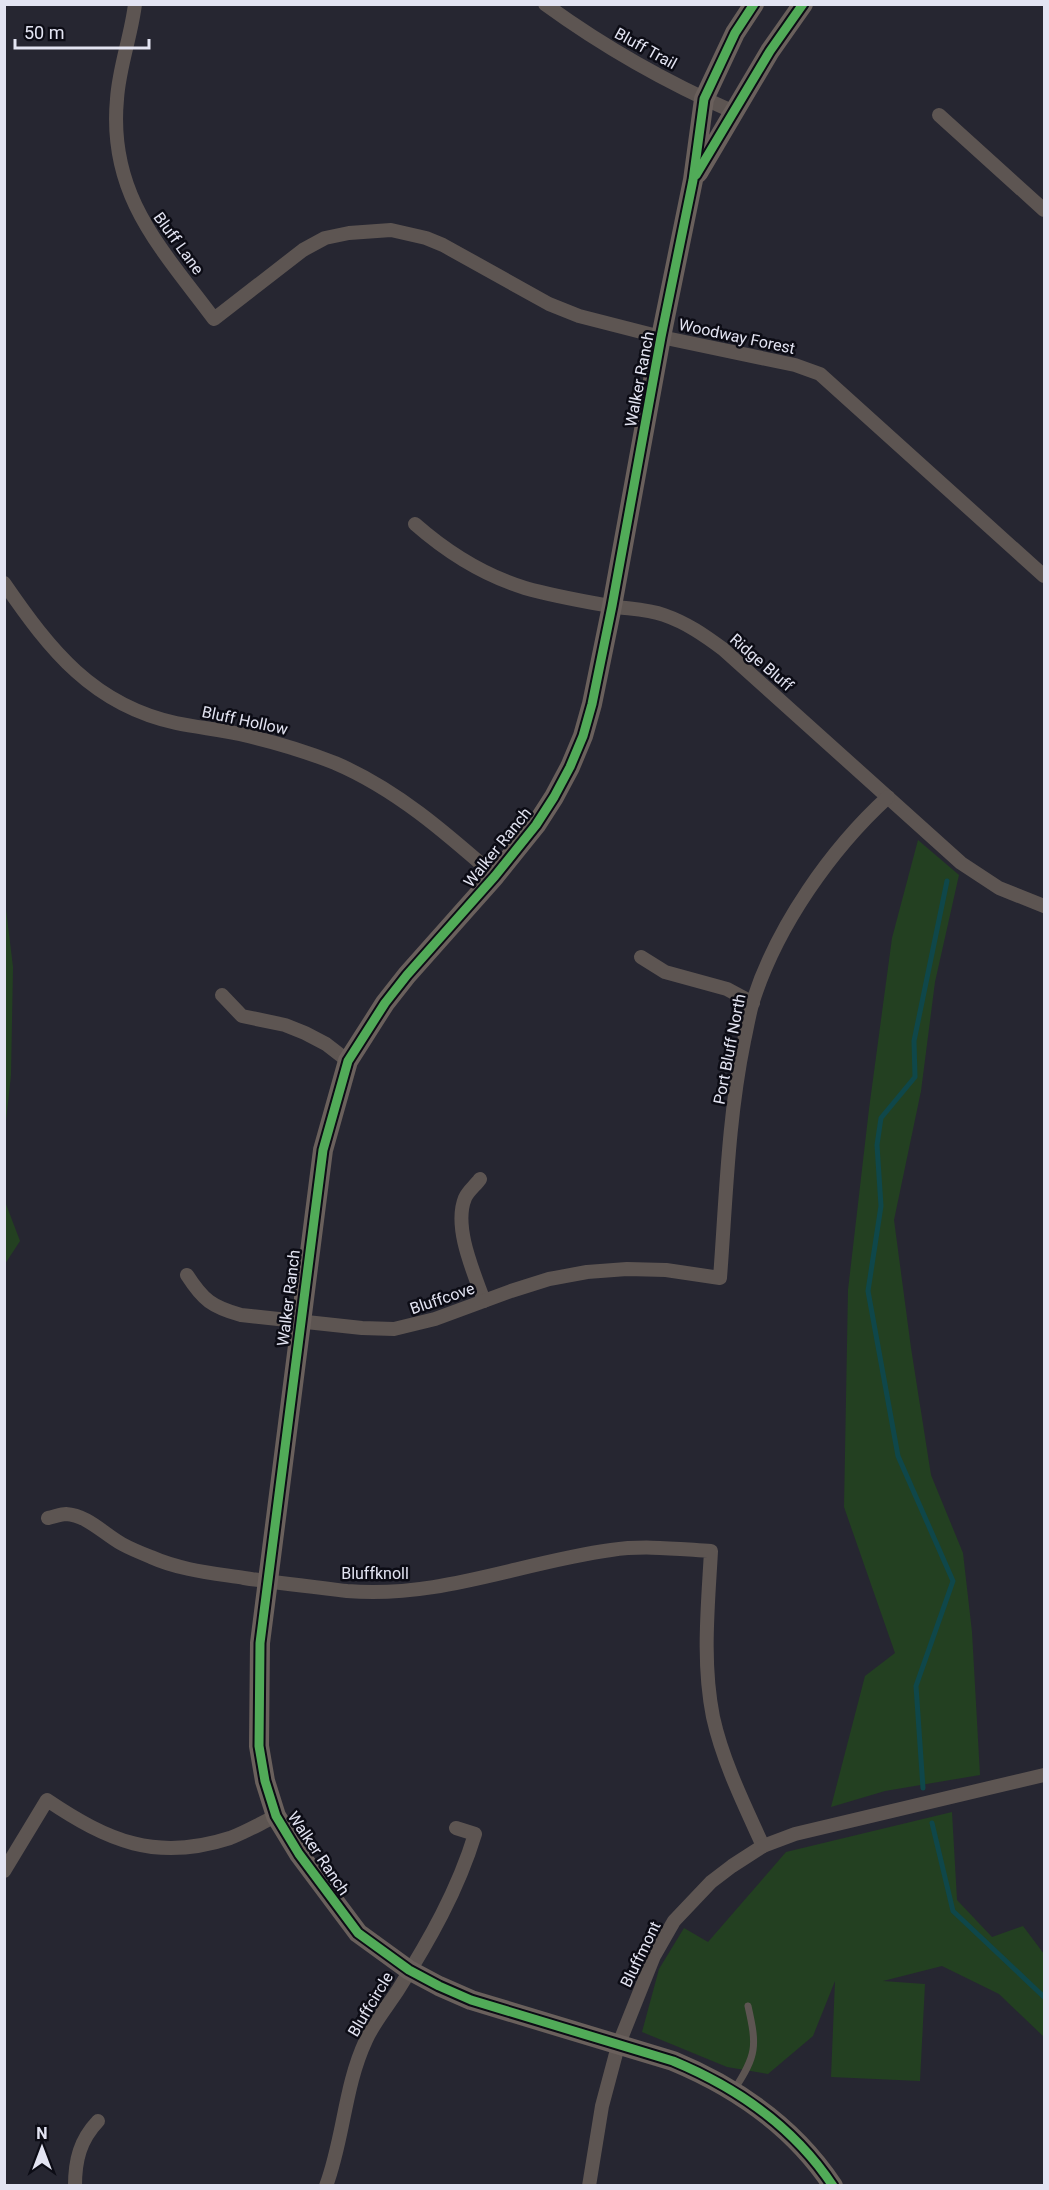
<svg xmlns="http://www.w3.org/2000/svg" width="1049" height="2190" font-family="Roboto,sans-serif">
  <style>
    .green { fill: #234021 }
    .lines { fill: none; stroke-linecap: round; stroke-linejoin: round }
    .stream { stroke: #0f474a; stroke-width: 5 }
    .lane { stroke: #5d5552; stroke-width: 7 }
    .street { stroke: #5d5552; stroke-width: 14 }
    .secondary { stroke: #6a605c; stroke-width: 20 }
    .cycleway-casing { stroke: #0c0c15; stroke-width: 13 }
    .cycleway { stroke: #51ab58; stroke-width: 9 }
    .labels { text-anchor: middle; stroke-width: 5; stroke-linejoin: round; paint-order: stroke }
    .street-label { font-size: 16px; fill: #e3e4f2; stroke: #0c0c15 }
  </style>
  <rect width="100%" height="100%" fill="#262631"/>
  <g class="green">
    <path d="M 918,840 L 959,875 L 935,982 L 921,1091 L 894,1220 L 911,1348 L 931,1475 L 963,1553 L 972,1632 L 980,1775 L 885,1791 L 831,1807 L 865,1676 L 895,1653 L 844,1507 L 848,1290 L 869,1109 L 892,938 Z"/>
    <path d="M 5,901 L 13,967 L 11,1075 L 5,1130 Z"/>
    <path d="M 4,1199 L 20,1241 L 5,1264 L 4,1264 Z"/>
    <path d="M 952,1812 L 957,1900 L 992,1937 L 1023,1926 L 1044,1954 L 1044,2037 L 999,1994 L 942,1966 L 883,1981 L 925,1984 L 920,2081 L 831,2077 L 835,1981 L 813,2036 L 768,2074 L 727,2067 L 642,2032 L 659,1969 L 684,1928 L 708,1942 L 786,1852 Z"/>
  </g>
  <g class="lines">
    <g class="stream">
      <path d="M 923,1788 L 916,1686 L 953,1581 L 898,1456 L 868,1291 L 881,1206 L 877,1145 L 881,1118 L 915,1077 L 914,1041 L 947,881"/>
      <path d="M 932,1823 L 953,1911 L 1044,1997"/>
    </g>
    <path class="lane" d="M 734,2090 C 757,2055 757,2046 748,2006"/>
    <g class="street">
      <path d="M 135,4 C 131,37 119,67 117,99 C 108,195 161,248 214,319 L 303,250 L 325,238 L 349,233 L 391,230 L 426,238 L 443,245 L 549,304 L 579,316 L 661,337 L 795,365 L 820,374 L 1044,576"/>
      <path d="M 545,4 C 604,47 668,83 734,112"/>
      <path d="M 939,115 L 1044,210"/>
      <path d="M 415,524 C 448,553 483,575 525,588 C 553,596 582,601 610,606 C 628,609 647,609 664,615 C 687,623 704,635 723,649 L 961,863 L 999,888 L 1044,906"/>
      <path d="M 4,583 C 50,650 93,705 176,723 C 200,728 225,730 248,736 C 278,743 307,752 335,763 C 396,789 446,833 495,876"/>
      <path d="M 641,957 L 665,972 L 727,989 L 753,1003"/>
      <path d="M 222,995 L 242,1016 L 285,1025 L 305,1033 L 326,1044 L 348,1061"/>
      <path d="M 480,1179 C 476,1185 468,1191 465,1198 C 453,1227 474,1273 484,1301"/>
      <path d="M 187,1275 C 203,1300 212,1307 241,1315 L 362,1328 L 394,1329 L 435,1319 L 511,1291 L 549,1279 L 587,1272 L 627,1269 L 666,1270 L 720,1278 C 726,1199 728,1119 744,1041 C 747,1028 749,1014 753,1001 C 777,926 831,849 888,797"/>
      <path d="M 48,1518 C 54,1517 61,1514 66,1514 C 87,1515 104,1534 122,1544 C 131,1549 141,1553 151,1557 C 180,1570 212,1573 244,1578 C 278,1583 313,1587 347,1591 C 439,1599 522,1562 611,1550 C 644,1545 678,1549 711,1551 C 708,1606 702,1662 713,1717 C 723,1762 744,1804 763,1846"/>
      <path d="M 4,1871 L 47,1800 C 108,1841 156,1862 230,1838 C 246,1832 261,1823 276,1816"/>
      <path d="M 75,2186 C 75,2160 80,2140 98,2121"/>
      <path d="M 326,2186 C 344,2138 344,2087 366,2040 C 374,2022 387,2007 398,1990 C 429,1941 458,1890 475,1834 L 456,1828"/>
      <path d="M 589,2186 L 602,2106 L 618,2046 L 654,1956 L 674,1921 L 711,1882 L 732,1866 L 763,1846 L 795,1834 L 1044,1775"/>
    </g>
    <g class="secondary">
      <path d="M 754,4 L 735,33 L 704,99 L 693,180 L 661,337 L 612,606 L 592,704 L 583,736 L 570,767 L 554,797 L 536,825 L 495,876 L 407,975 L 385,1003 L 348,1061 L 323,1150 L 260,1643 L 259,1746 L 265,1781 L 276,1816 L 299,1854 L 358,1933 L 409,1970 L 439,1986 L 471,2000 L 673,2061 C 738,2088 794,2127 833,2186"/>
      <path d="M 698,173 L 770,51 L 803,4"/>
    </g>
    <g class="cycleway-casing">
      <g id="cycleway">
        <path d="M 754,4 L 735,33 L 704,99 L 693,180 L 661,337 L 612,606 L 592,704 L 583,736 L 570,767 L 554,797 L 536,825 L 495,876 L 407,975 L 385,1003 L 348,1061 L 323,1150 L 260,1643 L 259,1746 L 265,1781 L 276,1816 L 299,1854 L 358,1933 L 409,1970 L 439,1986 L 471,2000 L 673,2061 C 738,2088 794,2127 833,2186"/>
        <path d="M 696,175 L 770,51 L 803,4"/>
      </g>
    </g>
    <use href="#cycleway" class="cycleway"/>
  </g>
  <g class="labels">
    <g class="street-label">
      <text transform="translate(646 48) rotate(29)" y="6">Bluff Trail</text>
      <text transform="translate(179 243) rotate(54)" y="6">Bluff Lane</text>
      <text transform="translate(737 336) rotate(12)" y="6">Woodway Forest</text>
      <text transform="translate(639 379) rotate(-79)" y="6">Walker Ranch</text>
      <text transform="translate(762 662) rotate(41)" y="6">Ridge Bluff</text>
      <text transform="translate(245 720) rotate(12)" y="6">Bluff Hollow</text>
      <text transform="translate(497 847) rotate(-51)" y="6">Walker Ranch</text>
      <text transform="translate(729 1049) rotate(-79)" y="6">Port Bluff North</text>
      <text transform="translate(288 1298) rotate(-83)" y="6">Walker Ranch</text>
      <text transform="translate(442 1298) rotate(-19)" y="6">Bluffcove</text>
      <text x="375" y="1579">Bluffknoll</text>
      <text transform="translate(319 1853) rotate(56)" y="6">Walker Ranch</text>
      <text transform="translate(640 1954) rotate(-64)" y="6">Bluffmont</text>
      <text transform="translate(370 2004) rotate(-59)" y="6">Bluffcircle</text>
    </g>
  </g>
  <rect width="1049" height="2190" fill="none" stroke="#e3e4f2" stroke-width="12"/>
  <g transform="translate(42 2148)" stroke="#0c0c15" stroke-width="4.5" paint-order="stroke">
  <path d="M0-4.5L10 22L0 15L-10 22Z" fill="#e3e4f2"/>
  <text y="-9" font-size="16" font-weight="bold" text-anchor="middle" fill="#e3e4f2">N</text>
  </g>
  <path d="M15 39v9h134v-9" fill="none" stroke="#e3e4f2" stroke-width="3"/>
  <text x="24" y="39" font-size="18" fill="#e3e4f2" stroke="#0c0c15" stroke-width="4.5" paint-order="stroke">50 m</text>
</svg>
